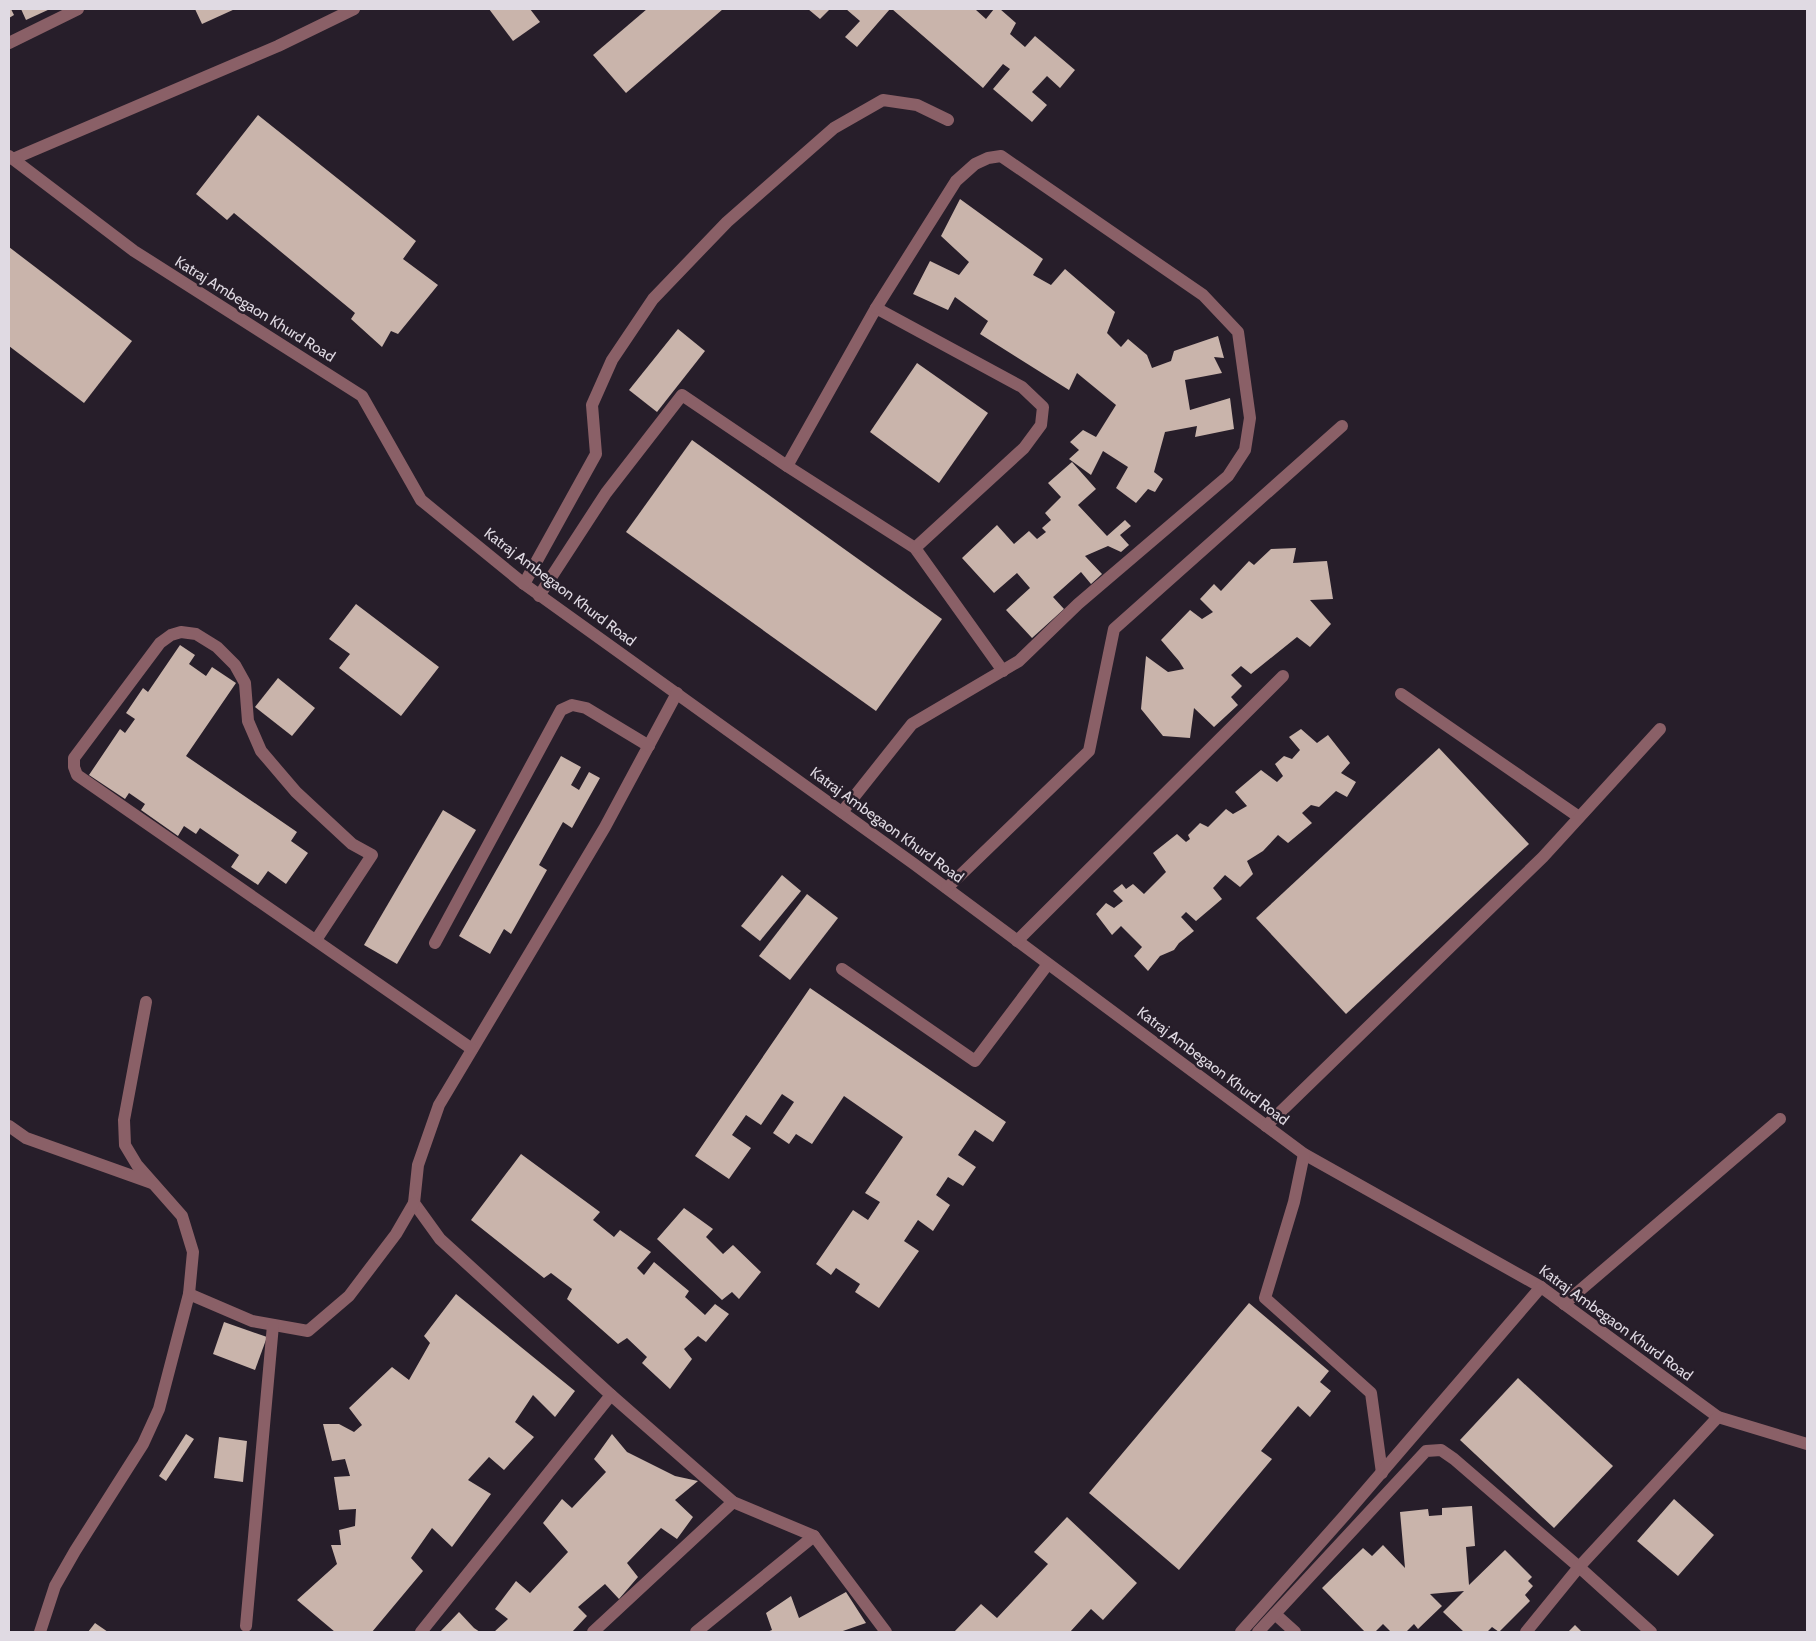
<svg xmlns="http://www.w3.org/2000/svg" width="1816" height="1641" font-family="Cabin,sans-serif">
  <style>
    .building { fill: #c9b4ab }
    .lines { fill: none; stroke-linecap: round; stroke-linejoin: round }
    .minor { stroke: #8a6067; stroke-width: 12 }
    .labels { text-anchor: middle; stroke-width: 5; stroke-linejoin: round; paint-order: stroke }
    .street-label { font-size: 15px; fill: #e0dae3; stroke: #271e2a }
  </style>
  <rect width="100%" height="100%" fill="#271e2a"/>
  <g class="building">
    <path d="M 9,9 L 11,9 L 14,15 L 9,18 Z"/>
    <path d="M 21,9 L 50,9 L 26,20 Z"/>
    <path d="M 195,9 L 235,9 L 202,24 Z"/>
    <path d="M 489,9 L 530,9 L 540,22 L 513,41 Z"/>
    <path d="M 647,9 L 723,9 L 626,93 L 593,55 Z"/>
    <path d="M 808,9 L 830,9 L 820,19 Z"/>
    <path d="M 846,9 L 890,9 L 857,47 L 845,37 L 860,21 Z"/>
    <path d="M 892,9 L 977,9 L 976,10 L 986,19 L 994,9 L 1000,9 L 1016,23 L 1010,34 L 1025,47 L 1035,36 L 1075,70 L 1060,88 L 1047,76 L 1032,92 L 1047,105 L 1032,122 L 993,89 L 1010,69 L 1003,64 L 983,88 Z"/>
    <path d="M 258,115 L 416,241 L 403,259 L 438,285 L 398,334 L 391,331 L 382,347 L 351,319 L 355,313 L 234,213 L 227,220 L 196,194 Z"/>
    <path d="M 960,199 L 1043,259 L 1033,275 L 1051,285 L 1065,269 L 1115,312 L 1107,333 L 1121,347 L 1128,339 L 1147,355 L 1152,368 L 1171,361 L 1174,351 L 1218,336 L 1224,358 L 1214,357 L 1222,373 L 1185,380 L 1190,410 L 1230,398 L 1234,429 L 1195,437 L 1197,426 L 1165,432 L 1154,472 L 1163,479 L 1155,492 L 1148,489 L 1136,503 L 1116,488 L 1128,467 L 1103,451 L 1091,475 L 1069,459 L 1079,450 L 1070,442 L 1083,430 L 1096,437 L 1116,405 L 1077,373 L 1069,390 L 980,334 L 988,321 L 955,297 L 948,310 L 913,294 L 930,261 L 959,275 L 969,262 L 941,236 Z"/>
    <path d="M 9,247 L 132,341 L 84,403 L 9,346 Z"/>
    <path d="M 678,329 L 705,351 L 657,412 L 629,390 Z"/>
    <path d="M 917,363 L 988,413 L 939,483 L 870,432 Z"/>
    <path d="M 692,440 L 942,619 L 876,711 L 626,532 Z"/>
    <path d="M 1072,462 L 1096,489 L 1078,505 L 1107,536 L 1125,520 L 1131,526 L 1120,535 L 1129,545 L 1121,552 L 1108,546 L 1085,556 L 1102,574 L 1091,584 L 1081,572 L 1053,597 L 1064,609 L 1032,638 L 1006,610 L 1030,588 L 1017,573 L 994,593 L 962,558 L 997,525 L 1014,544 L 1029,531 L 1037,539 L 1046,532 L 1042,528 L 1051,520 L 1045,513 L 1061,497 L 1048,483 Z"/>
    <path d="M 1296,548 L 1293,563 L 1327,561 L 1333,599 L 1310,600 L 1331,624 L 1310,647 L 1297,637 L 1251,674 L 1241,666 L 1231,675 L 1242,686 L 1231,697 L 1238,705 L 1214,727 L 1194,708 L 1190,738 L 1163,736 L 1141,709 L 1146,656 L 1168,672 L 1184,669 L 1179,661 L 1161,640 L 1190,610 L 1202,619 L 1213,612 L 1200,599 L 1214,584 L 1221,591 L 1249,561 L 1254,565 L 1271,549 Z"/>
    <path d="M 356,604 L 439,667 L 401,716 L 339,668 L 350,654 L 329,639 Z"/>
    <path d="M 180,645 L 195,655 L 189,664 L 206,676 L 212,667 L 236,683 L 186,756 L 297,832 L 291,841 L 308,853 L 286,884 L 268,871 L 258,885 L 231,867 L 239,855 L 200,828 L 196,834 L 184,826 L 178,836 L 141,810 L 145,804 L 129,793 L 125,799 L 89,775 L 120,729 L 125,733 L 135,719 L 126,713 L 143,688 L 148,692 Z"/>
    <path d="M 278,678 L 315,708 L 292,736 L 255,707 Z"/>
    <path d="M 1301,729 L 1317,743 L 1328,735 L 1350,763 L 1341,773 L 1356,782 L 1347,797 L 1336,791 L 1319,807 L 1311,805 L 1302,813 L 1312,823 L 1288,843 L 1278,835 L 1263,851 L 1247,861 L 1253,874 L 1240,887 L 1225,875 L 1213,888 L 1222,899 L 1196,921 L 1186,912 L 1181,917 L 1194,931 L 1179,943 L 1174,950 L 1160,956 L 1148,971 L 1134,956 L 1142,947 L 1121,926 L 1112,935 L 1096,914 L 1106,903 L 1114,908 L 1123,901 L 1113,891 L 1122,884 L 1126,889 L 1133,884 L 1144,894 L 1166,872 L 1153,853 L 1177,834 L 1186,842 L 1190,839 L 1188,835 L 1200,823 L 1208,827 L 1226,809 L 1233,814 L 1247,806 L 1235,792 L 1261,770 L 1277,782 L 1283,776 L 1275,764 L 1284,756 L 1292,759 L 1300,750 L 1289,737 Z"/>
    <path d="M 1439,748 L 1529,844 L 1346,1014 L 1256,918 Z"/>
    <path d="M 561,756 L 581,767 L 571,785 L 579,790 L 589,772 L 600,778 L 572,828 L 563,822 L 539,865 L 547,870 L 511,934 L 504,929 L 490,954 L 459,936 Z"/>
    <path d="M 443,810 L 476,830 L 397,964 L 364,945 Z"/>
    <path d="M 782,875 L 801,891 L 760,941 L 741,926 Z"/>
    <path d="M 807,894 L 838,918 L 790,980 L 759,956 Z"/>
    <path d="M 810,988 L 1006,1122 L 993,1142 L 975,1130 L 958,1155 L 976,1167 L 963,1186 L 948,1177 L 936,1195 L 950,1205 L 933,1231 L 918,1220 L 904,1241 L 919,1251 L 879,1308 L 855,1292 L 860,1284 L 836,1268 L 831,1275 L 816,1264 L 853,1210 L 868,1220 L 880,1202 L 865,1193 L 903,1137 L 844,1096 L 812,1144 L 796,1134 L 789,1144 L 773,1133 L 794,1102 L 782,1094 L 761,1125 L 746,1115 L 732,1135 L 751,1148 L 729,1179 L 695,1156 Z"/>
    <path d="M 521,1154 L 600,1212 L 593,1220 L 614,1237 L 620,1230 L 651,1252 L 637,1268 L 644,1275 L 654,1262 L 689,1291 L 685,1297 L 705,1315 L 715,1304 L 729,1314 L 706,1342 L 698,1336 L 684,1349 L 692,1359 L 670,1389 L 642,1363 L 647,1357 L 627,1338 L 618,1344 L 567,1299 L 572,1289 L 551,1273 L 544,1278 L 471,1220 Z"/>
    <path d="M 684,1208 L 713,1229 L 706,1237 L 723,1254 L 733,1245 L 761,1272 L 739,1299 L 732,1292 L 722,1300 L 657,1239 Z"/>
    <path d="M 456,1294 L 575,1391 L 555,1417 L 533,1395 L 515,1422 L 534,1437 L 504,1470 L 489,1457 L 468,1480 L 491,1494 L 452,1547 L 432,1528 L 411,1558 L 423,1571 L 372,1632 L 335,1632 L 297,1600 L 337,1564 L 331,1545 L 341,1545 L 339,1530 L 355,1526 L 356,1509 L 339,1510 L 334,1477 L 350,1476 L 345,1459 L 332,1461 L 323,1424 L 339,1424 L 354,1432 L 362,1425 L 349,1408 L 392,1367 L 409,1380 L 430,1343 L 424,1336 Z"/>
    <path d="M 1249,1303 L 1329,1371 L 1320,1382 L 1331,1391 L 1310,1417 L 1298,1406 L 1261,1451 L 1272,1459 L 1179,1570 L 1089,1493 Z"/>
    <path d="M 224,1322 L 267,1337 L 255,1370 L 213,1354 Z"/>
    <path d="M 1518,1378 L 1613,1466 L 1554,1528 L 1460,1440 Z"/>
    <path d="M 186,1434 L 194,1439 L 166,1481 L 159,1476 Z"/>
    <path d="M 612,1434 L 627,1452 L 675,1476 L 698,1481 L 675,1500 L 693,1517 L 677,1539 L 661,1528 L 627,1563 L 638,1577 L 619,1599 L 605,1584 L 578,1607 L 587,1616 L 572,1632 L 494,1632 L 508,1619 L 495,1609 L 516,1581 L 530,1593 L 568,1552 L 543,1523 L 562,1499 L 572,1508 L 606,1472 L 594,1459 Z"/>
    <path d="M 219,1437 L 247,1441 L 243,1482 L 214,1478 Z"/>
    <path d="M 1674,1499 L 1714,1535 L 1678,1576 L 1637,1541 Z"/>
    <path d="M 1472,1506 L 1475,1546 L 1466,1547 L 1469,1585 L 1505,1550 L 1532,1577 L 1528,1581 L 1533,1586 L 1525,1595 L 1530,1601 L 1499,1632 L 1492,1627 L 1487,1632 L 1464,1632 L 1443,1612 L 1464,1591 L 1430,1594 L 1442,1606 L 1418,1629 L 1414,1624 L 1406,1632 L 1391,1632 L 1383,1624 L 1375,1632 L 1365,1632 L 1322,1588 L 1363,1548 L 1372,1556 L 1383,1545 L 1405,1568 L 1400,1512 L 1428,1509 L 1429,1516 L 1442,1515 L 1442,1508 Z"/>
    <path d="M 1067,1517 L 1137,1583 L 1103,1620 L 1091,1609 L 1070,1632 L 954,1632 L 981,1604 L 997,1618 L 1048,1564 L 1034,1552 Z"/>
    <path d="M 846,1592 L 866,1623 L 840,1632 L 767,1632 L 772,1630 L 766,1613 L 791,1596 L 799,1618 Z"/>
    <path d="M 459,1612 L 474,1628 L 480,1632 L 440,1632 Z"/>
    <path d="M 95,1623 L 108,1632 L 88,1632 Z"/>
    <path d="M 1575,1625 L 1582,1632 L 1568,1632 Z"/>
  </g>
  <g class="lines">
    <g class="minor">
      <path d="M 9,43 L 78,9"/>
      <path d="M 9,156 L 134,251 L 362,396 L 421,500 L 524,584 L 914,864 L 1304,1154 L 1541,1287 L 1718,1417 L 1807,1444"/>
      <path d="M 13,159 L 278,46 L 354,9"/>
      <path d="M 787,466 L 915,548 L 1003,671"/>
      <path d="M 524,584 L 596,454 L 592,405 L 612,360 L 653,299 L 727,222 L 834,128 L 883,100 L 917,105 L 948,120"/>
      <path d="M 539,596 L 606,493 L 682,395 L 787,466 L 876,308 L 1022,387 L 1043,407 L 1041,425 L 1024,448 L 915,548"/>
      <path d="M 677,693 L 605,827 L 439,1105 L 418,1165 L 414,1203 L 440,1239 L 611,1395 L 733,1502 L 814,1536 L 886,1632"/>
      <path d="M 1401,694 L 1579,817"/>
      <path d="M 842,812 L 912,724 L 1019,661 L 1078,604 L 1228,476 L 1245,450 L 1250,418 L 1238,332 L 1203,295 L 1001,156 L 988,158 L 975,164 L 956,181 L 876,308"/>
      <path d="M 947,888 L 1089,751 L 1114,629 L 1342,426"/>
      <path d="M 316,940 L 372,855 L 352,844 L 296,792 L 261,751 L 248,721 L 245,683 L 235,665 L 217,647 L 196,634 L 181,632 L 171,635 L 160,643 L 74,758 L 74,767 L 77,775 L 472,1049"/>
      <path d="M 1017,941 L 1283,676"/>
      <path d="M 435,943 L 561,710 L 572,705 L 586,708 L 649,746"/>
      <path d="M 842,969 L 975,1061 L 1048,964"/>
      <path d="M 9,1126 L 26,1138 L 152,1183"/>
      <path d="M 1266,1126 L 1543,857 L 1660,729"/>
      <path d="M 1304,1154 L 1294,1202 L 1265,1298 L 1371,1393 L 1382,1473"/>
      <path d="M 189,1294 L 252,1321 L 308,1331 L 349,1296 L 396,1234 L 414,1203"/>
      <path d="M 1564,1304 L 1780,1119"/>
      <path d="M 1275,1614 L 1295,1632"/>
      <path d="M 246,1626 L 273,1325"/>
      <path d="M 40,1632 L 55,1586 L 75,1551 L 143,1444 L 159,1409 L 189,1294 L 193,1252 L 182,1216 L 137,1165 L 125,1145 L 124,1120 L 146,1002"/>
      <path d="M 421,1632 L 611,1395"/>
      <path d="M 593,1632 L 733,1502"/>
      <path d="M 696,1632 L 814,1536"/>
      <path d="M 1241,1632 L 1345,1515 L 1541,1287"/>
      <path d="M 1258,1632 L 1426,1451 L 1441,1450 L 1454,1459 L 1579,1567 L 1651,1632"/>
      <path d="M 1526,1632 L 1579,1567 L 1718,1417"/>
    </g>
  </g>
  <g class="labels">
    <g class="street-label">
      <text transform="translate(255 309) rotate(32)" y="5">Katraj Ambegaon Khurd Road</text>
      <text transform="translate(560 587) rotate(37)" y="5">Katraj Ambegaon Khurd Road</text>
      <text transform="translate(887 825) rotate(36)" y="5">Katraj Ambegaon Khurd Road</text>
      <text transform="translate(1213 1066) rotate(37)" y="5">Katraj Ambegaon Khurd Road</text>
      <text transform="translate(1616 1323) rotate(36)" y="5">Katraj Ambegaon Khurd Road</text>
    </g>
  </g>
  <rect width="1816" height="1641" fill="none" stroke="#e0dae3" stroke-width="20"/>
</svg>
